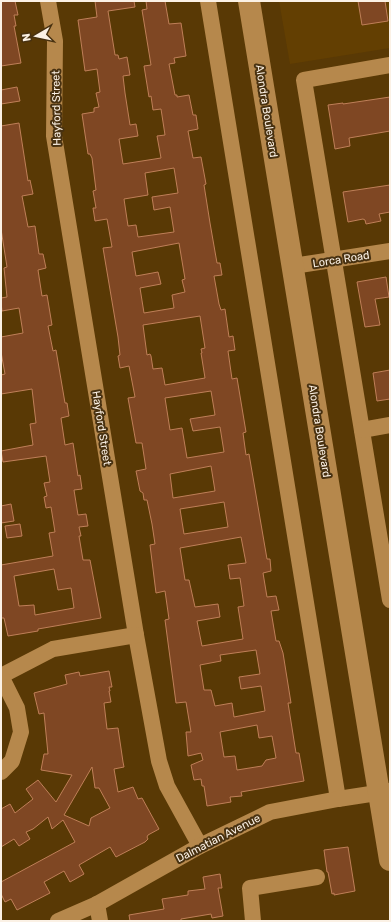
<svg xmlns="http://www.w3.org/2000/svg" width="391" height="922" font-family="Rubik,sans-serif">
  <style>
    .built { fill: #633f02 }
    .building { fill: #7f4723; stroke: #bf7f58; fill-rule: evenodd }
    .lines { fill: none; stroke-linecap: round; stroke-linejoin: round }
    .minor { stroke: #b6884c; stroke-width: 16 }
    .secondary { stroke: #b6884c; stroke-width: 22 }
    .labels { text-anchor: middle; stroke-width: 4; stroke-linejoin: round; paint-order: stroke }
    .street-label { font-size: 11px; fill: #fbf1e5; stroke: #483110 }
  </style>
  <rect width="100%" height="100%" fill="#593905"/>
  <path class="built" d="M 279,1 L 390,1 L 390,48 L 290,64 Z"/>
  <g class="building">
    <path d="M 1,1 L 15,1 L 18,15 L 14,15 L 16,26 L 14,26 L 21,63 L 1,66 Z"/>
    <path d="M 95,1 L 134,1 L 135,7 L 108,11 L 115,55 L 118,55 L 119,59 L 127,57 L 130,75 L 123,76 L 125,93 L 130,125 L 136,124 L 138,136 L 119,139 L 123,164 L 161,158 L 157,136 L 165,135 L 161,109 L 153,110 L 151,96 L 149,97 L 144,66 L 151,65 L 142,10 L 147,9 L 146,1 L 165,1 L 169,24 L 181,23 L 186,56 L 174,58 L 175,63 L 169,64 L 175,95 L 177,95 L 177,97 L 189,95 L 193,115 L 196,115 L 198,129 L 188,131 L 193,158 L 201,157 L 206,184 L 204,185 L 210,223 L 217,263 L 220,263 L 222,275 L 214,276 L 219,304 L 221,310 L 225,309 L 229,337 L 233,336 L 235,350 L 228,351 L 232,379 L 237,378 L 246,432 L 243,433 L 246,455 L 249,454 L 267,559 L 270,559 L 271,571 L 263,573 L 267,597 L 276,596 L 279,610 L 271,611 L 276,641 L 279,641 L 283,653 L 291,703 L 288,703 L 296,753 L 299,753 L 304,781 L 241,792 L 242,796 L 230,797 L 231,802 L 207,806 L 204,786 L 202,786 L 201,779 L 194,780 L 191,765 L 203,760 L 201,753 L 188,756 L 186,732 L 191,732 L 186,702 L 176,703 L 165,620 L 169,619 L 165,591 L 156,593 L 150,545 L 155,544 L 152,524 L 147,500 L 144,500 L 143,493 L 140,491 L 136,471 L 146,469 L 142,443 L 136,443 L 133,426 L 128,398 L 135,397 L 129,366 L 120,368 L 118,356 L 120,355 L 118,337 L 103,248 L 112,247 L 107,219 L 95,221 L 93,208 L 96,208 L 93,191 L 96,190 L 92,158 L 90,154 L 88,154 L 82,114 L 94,112 L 94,108 L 99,107 L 96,93 L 100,92 L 97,69 L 85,71 L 78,20 L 97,17 ZM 174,168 L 178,193 L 152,197 L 154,210 L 170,207 L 174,232 L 138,237 L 136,225 L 128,226 L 124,199 L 148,195 L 145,173 ZM 179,243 L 185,279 L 182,280 L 185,292 L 172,295 L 174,308 L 144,313 L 140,288 L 161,284 L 158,272 L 136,276 L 132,252 ZM 200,316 L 205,348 L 201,349 L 202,353 L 201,353 L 205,378 L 165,385 L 162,368 L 153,369 L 151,356 L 150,354 L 147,355 L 143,325 ZM 211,391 L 215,415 L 190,419 L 193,431 L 220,427 L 224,452 L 187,458 L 182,428 L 170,430 L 165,398 ZM 211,466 L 215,491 L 173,498 L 170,474 ZM 224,502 L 228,527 L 184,534 L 180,509 ZM 241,537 L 246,563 L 228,565 L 230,579 L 240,578 L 244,606 L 238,607 L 243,639 L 202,646 L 197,621 L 220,617 L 218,604 L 195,607 L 189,580 L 185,580 L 180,548 ZM 256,650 L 260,674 L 239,677 L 241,689 L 261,686 L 265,711 L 234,717 L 232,703 L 215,706 L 211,690 L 204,690 L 200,665 L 221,661 L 220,655 ZM 257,725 L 259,738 L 272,736 L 276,758 L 266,760 L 262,766 L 237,770 L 235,756 L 224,757 L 220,732 Z"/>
    <path d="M 358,1 L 385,1 L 388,21 L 362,25 Z"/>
    <path d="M 17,87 L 20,101 L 1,104 L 1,90 Z"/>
    <path d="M 390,97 L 390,131 L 349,138 L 350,146 L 335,149 L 328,105 L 343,103 L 343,104 Z"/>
    <path d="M 19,123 L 28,181 L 30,180 L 33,194 L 22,196 L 28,227 L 35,226 L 39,254 L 43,254 L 46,268 L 38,270 L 42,296 L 47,295 L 52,325 L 48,326 L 53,351 L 56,350 L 65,403 L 67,403 L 69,416 L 61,418 L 65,445 L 73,443 L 78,476 L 80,475 L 82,489 L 74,490 L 78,515 L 86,514 L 88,526 L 79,527 L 81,536 L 79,536 L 83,560 L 90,560 L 101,618 L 38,629 L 38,631 L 8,636 L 4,618 L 1,618 L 1,565 L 53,556 L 49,533 L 55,532 L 51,507 L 46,508 L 44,497 L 47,496 L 44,483 L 50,482 L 46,456 L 3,462 L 1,451 L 33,445 L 30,424 L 36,423 L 32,389 L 1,394 L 1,375 L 5,374 L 1,352 L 1,337 L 23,333 L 19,308 L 2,311 L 1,303 L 1,298 L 7,297 L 4,268 L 7,267 L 1,229 L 1,126 ZM 54,569 L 58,590 L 71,588 L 74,608 L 35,615 L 34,605 L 19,606 L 14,576 Z"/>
    <path d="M 390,185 L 390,212 L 379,214 L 381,221 L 366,224 L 365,220 L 363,219 L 348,222 L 343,192 Z"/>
    <path d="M 386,277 L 389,297 L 375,299 L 380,325 L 365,327 L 357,282 Z"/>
    <path d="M 390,370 L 390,399 L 377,401 L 373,373 Z"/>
    <path d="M 11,504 L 14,521 L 1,523 L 1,506 Z"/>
    <path d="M 20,524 L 22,536 L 7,538 L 5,526 Z"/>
    <path d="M 109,671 L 112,687 L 109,687 L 110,691 L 109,691 L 111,702 L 104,703 L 107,729 L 118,728 L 123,762 L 124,767 L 114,769 L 118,792 L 133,787 L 138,799 L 142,798 L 159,829 L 148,835 L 147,837 L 148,839 L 145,842 L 116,857 L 110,847 L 79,865 L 84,874 L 70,882 L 64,871 L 44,882 L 50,893 L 17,910 L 11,899 L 5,902 L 1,894 L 1,882 L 75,842 L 63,820 L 52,829 L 48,817 L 33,829 L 26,832 L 30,839 L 19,846 L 14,839 L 1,847 L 1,809 L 10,804 L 15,813 L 33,799 L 26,789 L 38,780 L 56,802 L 72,775 L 41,770 L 44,754 L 48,754 L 44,713 L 39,714 L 34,693 L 67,684 L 65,675 L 79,672 L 80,676 ZM 92,767 L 95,788 L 99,788 L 110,808 L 91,818 L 89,826 L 64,815 Z"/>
    <path d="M 348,847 L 355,891 L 334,895 L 334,893 L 332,894 L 328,872 L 327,872 L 324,850 Z"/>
    <path d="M 220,874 L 222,888 L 218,888 L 223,916 L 212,918 L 211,914 L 181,919 L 181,921 L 130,921 L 129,915 L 164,909 L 162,899 L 188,895 L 188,891 L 205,889 L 203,877 Z"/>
  </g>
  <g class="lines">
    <g class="minor">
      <path d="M 48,1 L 55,41 L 54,136 L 136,635 L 159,761 L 167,786 L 200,846"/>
      <path d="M 208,1 L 338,799"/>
      <path d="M 390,65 L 304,80 L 390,600"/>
      <path d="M 293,266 L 390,251"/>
      <path d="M 362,430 L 390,425"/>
      <path d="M 1,676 L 53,649 L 136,635"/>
      <path d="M 1,676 L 17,708 L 21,732 L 12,761 L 1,772"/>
      <path d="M 97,904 L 100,921"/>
      <path d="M 58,921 L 97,904 L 200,846 L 270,812 L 338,799 L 390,791"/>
      <path d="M 253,921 L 250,888 L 317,877"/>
    </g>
    <path class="secondary" d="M 249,1 L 390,860"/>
  </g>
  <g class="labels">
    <g class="street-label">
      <text transform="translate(56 108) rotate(-91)" y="4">Hayford Street</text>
      <text transform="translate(267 111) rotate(81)" y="4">Alondra Boulevard</text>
      <text transform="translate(341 259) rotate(-9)" y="4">Lorca Road</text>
      <text transform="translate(102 428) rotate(81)" y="4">Hayford Street</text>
      <text transform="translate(320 431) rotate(81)" y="4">Alondra Boulevard</text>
      <text transform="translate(218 838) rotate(-27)" y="4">Dalmatian Avenue</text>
    </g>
  </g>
  <rect width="391" height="922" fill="none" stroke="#fbf1e5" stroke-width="4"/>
  <g transform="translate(36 36) rotate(261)" stroke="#483110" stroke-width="3" paint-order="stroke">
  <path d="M0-3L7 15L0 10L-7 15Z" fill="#fbf1e5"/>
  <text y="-6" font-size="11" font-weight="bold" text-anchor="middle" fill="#fbf1e5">N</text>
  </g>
</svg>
